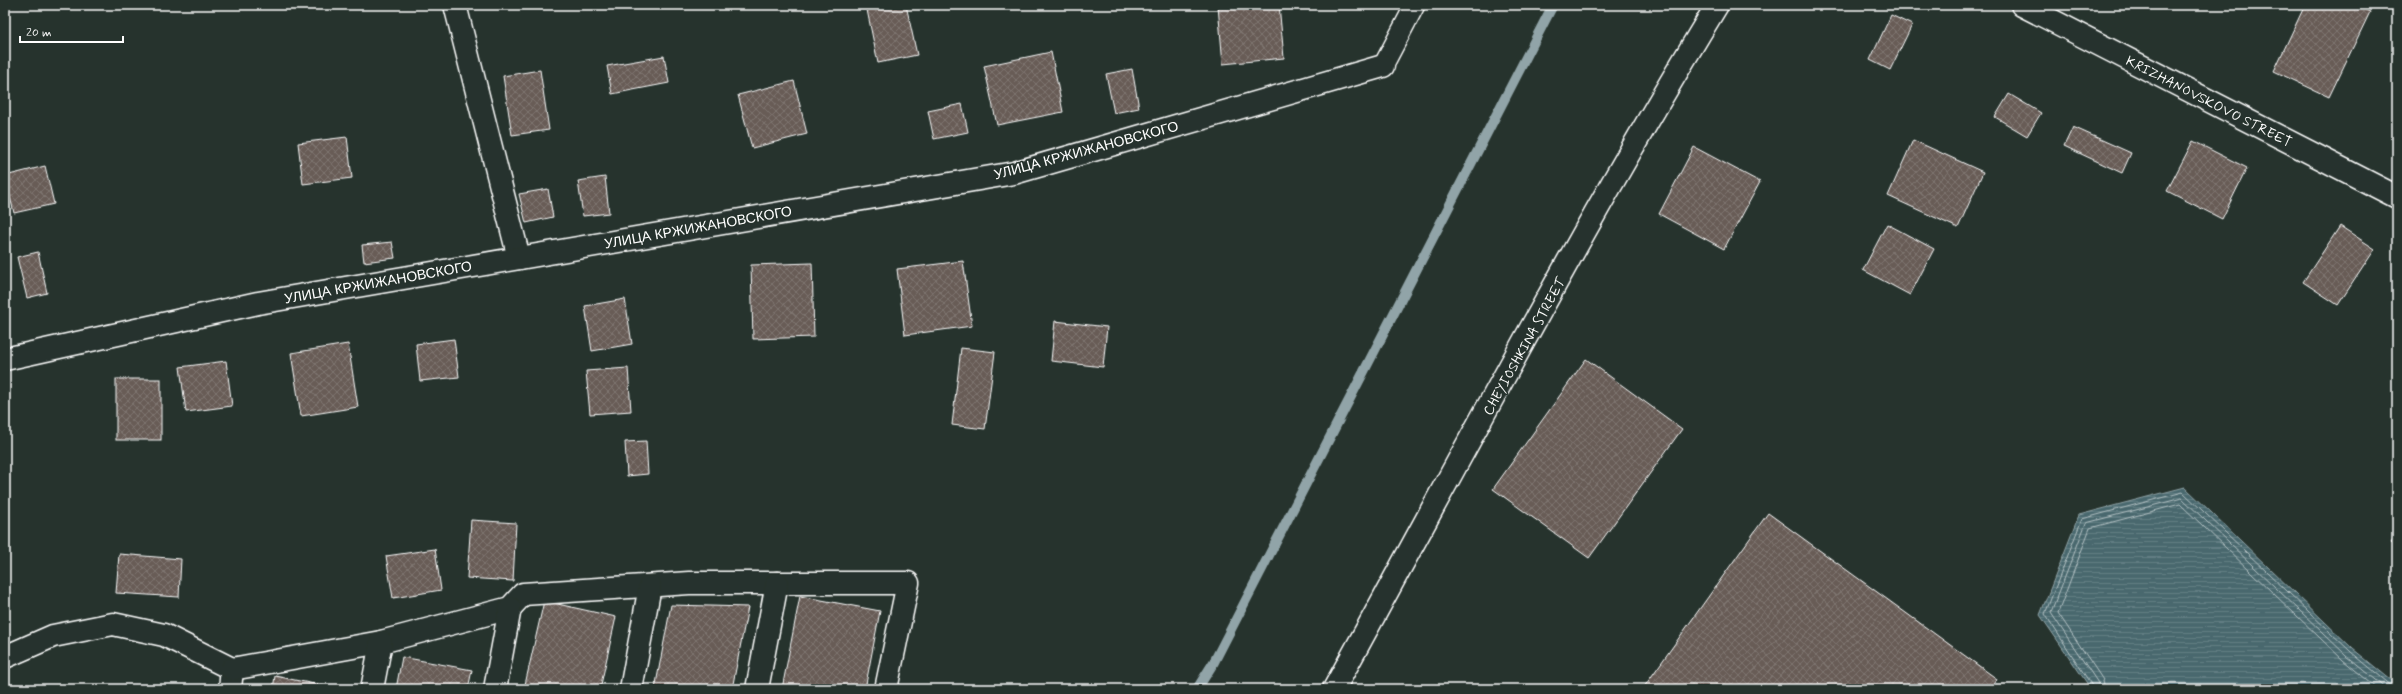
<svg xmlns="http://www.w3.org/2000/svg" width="2402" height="694" font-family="Mynerve,sans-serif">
  <defs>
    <pattern id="water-rules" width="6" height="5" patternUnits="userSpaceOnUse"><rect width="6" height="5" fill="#48686e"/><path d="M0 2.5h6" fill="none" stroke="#637f84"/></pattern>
    <pattern id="building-cross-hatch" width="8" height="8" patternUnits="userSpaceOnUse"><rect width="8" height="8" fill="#675b56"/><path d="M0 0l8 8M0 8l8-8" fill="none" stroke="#7e746f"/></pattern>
  </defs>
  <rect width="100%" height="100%" fill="#26332d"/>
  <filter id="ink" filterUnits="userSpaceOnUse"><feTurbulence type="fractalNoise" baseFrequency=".025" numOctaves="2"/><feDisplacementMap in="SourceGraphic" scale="8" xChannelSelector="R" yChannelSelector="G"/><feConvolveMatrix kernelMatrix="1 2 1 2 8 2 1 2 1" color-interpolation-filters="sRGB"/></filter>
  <g filter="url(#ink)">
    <polygon fill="url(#water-rules)" stroke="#91a4a8" points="2185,487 2353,649 2397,685 2397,689 2091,689 2040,615 2079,515"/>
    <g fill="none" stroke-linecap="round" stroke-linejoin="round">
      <g stroke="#b6c3c5" stroke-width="1">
        <polyline points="2094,689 2045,614 2082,519 2183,492 2351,652 2393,687 2397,688"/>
        <polyline points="2099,689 2098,683 2051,613 2086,523 2182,498 2347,656 2387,689"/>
        <polyline points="2105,689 2103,680 2058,613 2090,528 2180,504 2343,660 2378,689"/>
      </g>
      <polyline stroke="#91a4a8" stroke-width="10" points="1197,689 1214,662 1553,5"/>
    </g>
    <g fill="url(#building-cross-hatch)" stroke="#fff">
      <polygon points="866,5 906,5 917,55 878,63"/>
      <polygon points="1279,5 1284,58 1223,64 1218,6"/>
      <polygon points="2305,5 2355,5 2370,12 2329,97 2274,71"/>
      <polygon points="1891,15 1912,25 1890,70 1870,60"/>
      <polygon points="1051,52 1063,112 997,125 984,66"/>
      <polygon points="664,56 669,83 612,94 607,66"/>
      <polygon points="1132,69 1139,108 1114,113 1106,74"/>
      <polygon points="540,70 549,130 512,135 503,76"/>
      <polygon points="794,81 807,134 752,148 738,95"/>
      <polygon points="2009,94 2041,113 2027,136 1995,117"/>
      <polygon points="962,104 968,132 934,139 928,111"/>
      <polygon points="2073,127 2131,153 2122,173 2064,146"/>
      <polygon points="347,137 352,178 303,184 298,143"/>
      <polygon points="1913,140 1983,172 1958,228 1888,196"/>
      <polygon points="2193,141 2247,168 2222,219 2167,191"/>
      <polygon points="1694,147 1760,182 1724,249 1659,214"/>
      <polygon points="45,166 54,204 14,213 5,176"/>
      <polygon points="605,177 609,213 583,216 578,181"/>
      <polygon points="548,189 553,217 526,223 519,194"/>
      <polygon points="1887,224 1934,249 1910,295 1863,270"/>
      <polygon points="2340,226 2375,249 2338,305 2303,282"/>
      <polygon points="392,242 395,258 364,262 362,245"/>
      <polygon points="38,252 47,293 27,298 17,257"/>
      <polygon points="963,261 972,326 905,335 897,269"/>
      <polygon points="812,263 814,337 753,339 751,265"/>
      <polygon points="625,299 632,344 592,351 585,306"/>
      <polygon points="1055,321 1107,327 1103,367 1051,361"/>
      <polygon points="454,339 459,377 420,381 416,344"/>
      <polygon points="348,344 358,407 301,416 291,353"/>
      <polygon points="961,348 995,352 985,429 952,425"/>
      <polygon points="1586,359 1682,429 1589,558 1493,489"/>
      <polygon points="226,361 232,406 186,412 180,367"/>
      <polygon points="628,368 631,411 590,414 586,371"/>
      <rect x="116" y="379" width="45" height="61"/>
      <polygon points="646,441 648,474 627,476 625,442"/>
      <polygon points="1768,513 1997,679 1990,689 1647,689 1644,687"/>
      <polygon points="471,520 516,523 513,581 467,578"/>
      <polygon points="2397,535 2397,547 2391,543"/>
      <polygon points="435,549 441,590 393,598 386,556"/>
      <polygon points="119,554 181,559 179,597 116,593"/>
      <polygon points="800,596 880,611 865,689 782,689"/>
      <polygon points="544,601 616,617 600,689 524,689"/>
      <polygon points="671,605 748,607 732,689 655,689"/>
      <polygon points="402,657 472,670 468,689 396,689"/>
      <polygon points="275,676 339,689 273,689"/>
    </g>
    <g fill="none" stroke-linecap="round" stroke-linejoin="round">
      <defs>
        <polyline id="service" points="1383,66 1415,5"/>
        <g id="minor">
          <polyline points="455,5 519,258"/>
          <polyline points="5,359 258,303 1014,173 1383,66"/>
          <polyline points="5,657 53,636 113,624 164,635 232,669 230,689"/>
          <polyline points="232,669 381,642 510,608 523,594 689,583 908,583 886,689"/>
          <polyline points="372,689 381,642"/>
          <polyline points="495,689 510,608"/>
          <polyline points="631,689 650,586"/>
          <polyline points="757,689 777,583"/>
        </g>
        <g id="tertiary">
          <polyline points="2022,5 2397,197"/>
          <path d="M1334,689C1460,460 1581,228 1717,5"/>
        </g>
      </defs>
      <use href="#service" stroke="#fff" stroke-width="22"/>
      <use href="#minor" stroke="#fff" stroke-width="25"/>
      <use href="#tertiary" stroke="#fff" stroke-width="25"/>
      <use href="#service" stroke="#26332d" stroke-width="19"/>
      <use href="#minor" stroke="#26332d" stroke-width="22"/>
      <use href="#tertiary" stroke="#26332d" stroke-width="22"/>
    </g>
  </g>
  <g text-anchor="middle" stroke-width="3" stroke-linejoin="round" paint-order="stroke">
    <g font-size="14" fill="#fff" stroke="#26332d">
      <text transform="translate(2209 101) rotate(27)" y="5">KRIZHANOVSKOVO STREET</text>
      <text transform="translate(1086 150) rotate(-15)" y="5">УЛИЦА КРЖИЖАНОВСКОГО</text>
      <text transform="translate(698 227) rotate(-10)" y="5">УЛИЦА КРЖИЖАНОВСКОГО</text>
      <text transform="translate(378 282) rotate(-10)" y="5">УЛИЦА КРЖИЖАНОВСКОГО</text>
      <text transform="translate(1524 346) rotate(-61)" y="5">CHEYIOSHKINA STREET</text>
    </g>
  </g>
  <rect width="2402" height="694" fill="none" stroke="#26332d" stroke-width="20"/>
  <rect x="10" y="10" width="2382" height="674" fill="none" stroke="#fff" stroke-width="1.5" filter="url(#ink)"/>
  <path d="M20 36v6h103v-6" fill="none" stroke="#ffffff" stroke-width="2"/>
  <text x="26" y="36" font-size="12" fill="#ffffff" stroke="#26332d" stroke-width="3" paint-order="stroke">20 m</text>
</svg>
